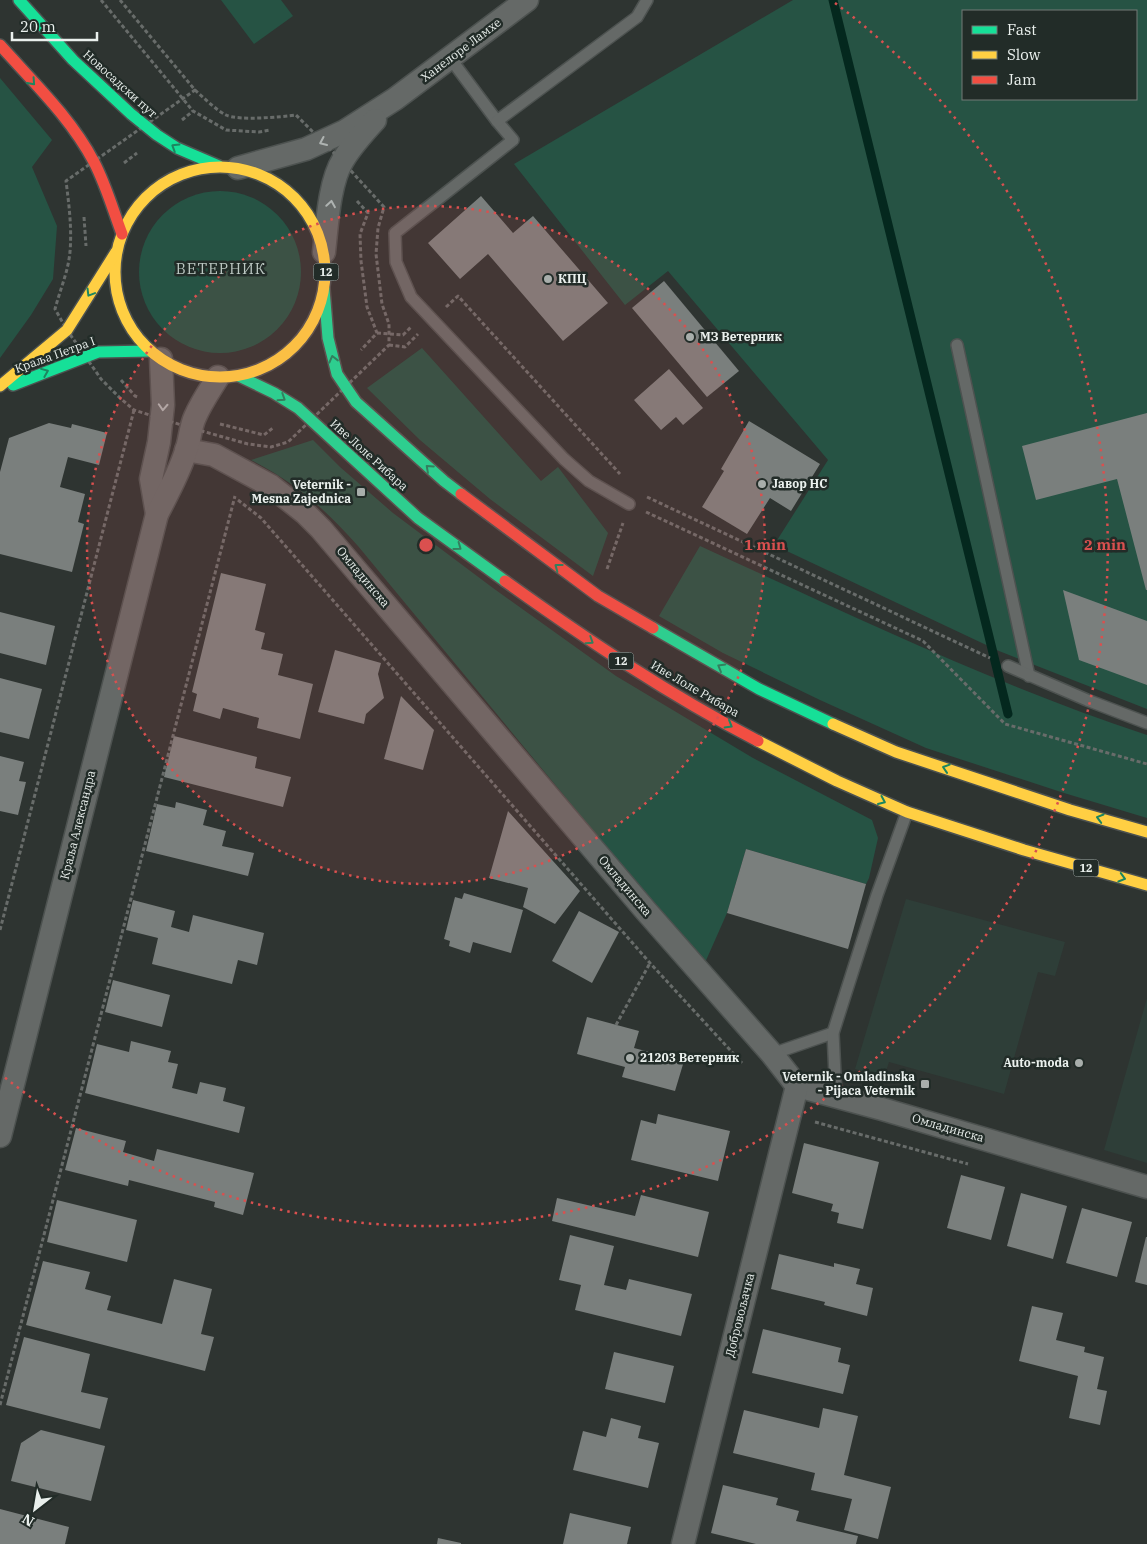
<svg xmlns="http://www.w3.org/2000/svg" width="1147" height="1544" font-family="'IBM Plex Serif',serif">
  <rect width="100%" height="100%" fill="#2e3431"/>
  <g fill="#2e3e38">
    <polygon points="906,899 1065,942 1055,976 1038,972 1004,1094 889,1062 884,1077 855,1069"/>
    <polygon points="1147,998 1147,1163 1104,1150"/>
  </g>
  <g fill="#265344" fill-rule="evenodd">
    <polygon points="221,0 281,0 293,16 254,44"/>
    <path d="M793,0H1147V709L999,651L774,545L828,460L668,271L625,305L514,164ZM963,11H1136V99H963Z"/>
    <polygon points="0,78 52,140 32,167 57,226 53,279 31,315 0,358"/>
    <circle cx="220" cy="272" r="81"/>
    <polygon points="422,348 541,481 558,467 608,533 593,576 490,499 420,440 367,388"/>
    <path d="M313,440L340,467L393,513L493,588L616,676L753,758L872,820L878,838L869,878L866,884L746,849L727,913L704,965L358,546C325,509 296,483 251,460Z"/>
    <path d="M700,546C847,613 993,684 1147,735V818L1064,793L926,748L820,700L723,653L659,616Z"/>
  </g>
  <g fill="none" stroke-linecap="round" stroke-linejoin="round">
    <polyline stroke="#04281e" stroke-width="9" points="833,0 1008,714"/>
  </g>
  <g fill="#7a7f7d">
    <polygon points="481,196 513,233 533,216 608,303 563,341 488,254 460,279 428,243"/>
    <polygon points="664,281 739,371 707,397 632,308"/>
    <polygon points="669,369 703,408 683,425 676,417 661,430 634,400"/>
    <polygon points="1147,413 1147,590 1146,590 1117,479 1036,500 1022,446"/>
    <polygon points="749,421 820,464 791,511 770,498 747,534 702,507 724,471 721,469"/>
    <polygon points="49,423 71,428 72,424 107,433 99,465 68,457 60,487 85,494 78,522 84,524 72,572 0,554 0,472 9,438"/>
    <polygon points="221,573 266,584 255,630 265,633 261,649 283,654 278,675 313,684 300,739 257,728 259,718 223,708 220,719 193,711 197,694 192,692"/>
    <polygon points="1063,590 1147,621 1147,685 1079,660"/>
    <polygon points="0,612 55,626 46,665 0,653"/>
    <polygon points="335,650 381,663 378,674 384,698 366,714 364,724 318,712"/>
    <polygon points="0,678 42,689 29,739 0,732"/>
    <polygon points="401,696 434,730 423,770 384,759"/>
    <polygon points="174,736 257,757 255,768 291,777 283,807 164,777"/>
    <polygon points="0,756 24,762 19,781 26,782 18,815 0,811"/>
    <polygon points="176,802 207,810 203,825 226,831 222,846 254,853 248,876 146,851 157,804 175,808"/>
    <polygon points="508,811 580,891 555,924 523,907 528,888 489,878"/>
    <polygon points="746,849 866,884 848,949 727,913"/>
    <polygon points="464,893 523,910 511,953 473,942 470,953 449,946 450,941 444,939 455,897 462,899"/>
    <polygon points="133,900 175,911 171,927 189,932 193,915 264,933 257,965 238,960 232,984 152,964 158,938 126,930"/>
    <polygon points="579,911 619,932 592,983 552,961"/>
    <polygon points="113,980 170,995 162,1027 105,1012"/>
    <polygon points="587,1017 639,1031 634,1048 684,1061 675,1091 622,1077 625,1067 577,1054"/>
    <polygon points="131,1041 171,1051 168,1062 178,1064 172,1088 197,1094 200,1082 226,1088 223,1101 245,1107 239,1133 85,1093 97,1044 129,1052"/>
    <polygon points="658,1114 730,1131 718,1181 631,1160 641,1120 656,1124"/>
    <polygon points="76,1128 126,1141 123,1152 154,1161 157,1149 254,1173 243,1215 214,1207 215,1202 129,1180 128,1186 65,1170"/>
    <polygon points="804,1143 879,1162 863,1229 837,1223 839,1213 831,1211 833,1204 792,1193"/>
    <polygon points="961,1175 1005,1187 991,1240 947,1228"/>
    <polygon points="1021,1193 1067,1206 1053,1259 1007,1246"/>
    <polygon points="641,1195 709,1212 698,1257 552,1221 557,1198 635,1216"/>
    <polygon points="57,1200 137,1220 127,1262 47,1242"/>
    <polygon points="1082,1208 1132,1222 1117,1277 1066,1263"/>
    <polygon points="570,1235 614,1246 604,1285 626,1290 629,1279 692,1294 681,1336 575,1310 581,1285 559,1280"/>
    <polygon points="1146,1237 1147,1237 1147,1285 1135,1282"/>
    <polygon points="779,1254 834,1267 834,1263 860,1269 856,1284 873,1288 867,1316 824,1305 825,1302 771,1289"/>
    <polygon points="43,1261 90,1272 85,1289 111,1296 107,1310 162,1324 174,1279 212,1289 201,1334 214,1337 205,1371 26,1325"/>
    <polygon points="1032,1306 1063,1313 1056,1340 1085,1347 1084,1352 1104,1357 1097,1389 1107,1391 1100,1425 1069,1418 1078,1376 1019,1361"/>
    <polygon points="763,1329 841,1348 838,1362 850,1365 843,1394 752,1373"/>
    <polygon points="24,1337 90,1354 81,1392 108,1398 100,1429 6,1405"/>
    <polygon points="614,1352 674,1366 665,1403 605,1389"/>
    <polygon points="823,1408 858,1416 844,1475 891,1487 878,1539 844,1530 852,1499 811,1490 815,1473 733,1453 744,1410 819,1428"/>
    <polygon points="611,1418 641,1426 638,1438 659,1443 648,1488 573,1470 583,1431 606,1437"/>
    <polygon points="41,1430 105,1446 91,1501 11,1481 21,1443"/>
    <polygon points="723,1485 778,1498 776,1505 799,1511 796,1521 858,1536 856,1544 756,1544 711,1533"/>
    <polygon points="0,1509 69,1527 65,1544 0,1544"/>
    <polygon points="570,1513 631,1527 627,1544 563,1544"/>
    <polygon points="438,1538 461,1543 461,1544 437,1544"/>
  </g>
  <g fill="none" stroke-linecap="round" stroke-linejoin="round">
    <defs>
      <g id="lane">
        <polyline points="450,58 497,121 513,140 395,233 396,262 411,297 564,459 589,481 629,504"/>
        <polyline points="497,121 637,17 647,0"/>
        <polyline points="957,345 1029,676"/>
        <polyline points="1008,666 1087,700 1147,723"/>
        <polyline points="772,1054 833,1033"/>
        <polyline points="836,1096 833,1033 877,895 907,812"/>
      </g>
      <g id="street">
        <polyline points="238,168 306,149 345,131 395,99 527,0"/>
        <path d="M324,252C327,226 329,182 343,160C352,145 363,133 375,120"/>
        <polyline points="186,450 214,455 271,486 305,513 321,529 646,911 772,1054 797,1086 882,1109 1147,1187"/>
        <polyline points="157,514 151,479 159,442 163,405 161,359"/>
        <path d="M0,1136L157,514C168,493 179,473 186,451C190,440 190,428 195,417C201,403 210,390 218,377"/>
        <polyline points="683,1544 797,1086"/>
      </g>
      <g id="fast">
        <polyline points="19,0 73,60 131,114 157,135 177,148 219,166"/>
        <polyline points="324,289 328,338 337,374 356,402 444,481 461,494"/>
        <polyline points="239,376 274,393 298,408 418,518 505,581"/>
        <polyline points="13,385 98,352 151,351"/>
        <polyline points="653,628 759,689 833,724"/>
      </g>
      <g id="slow">
        <circle cx="220" cy="272" r="105"/>
        <polyline points="0,386 67,330 116,252"/>
        <polyline points="833,724 896,752 1070,810 1147,832"/>
        <polyline points="758,741 837,781 907,812 1024,850 1147,885"/>
      </g>
      <g id="jam">
        <path d="M0,45C33,82 71,118 94,162C106,185 113,210 122,234"/>
        <polyline points="461,494 598,596 653,628"/>
        <path d="M505,581C586,639 669,695 758,741"/>
      </g>
    </defs>
    <use href="#lane" stroke="#4d5250" stroke-width="14"/>
    <use href="#street" stroke="#4d5250" stroke-width="25"/>
    <use href="#fast" stroke="#4d5250" stroke-width="14"/>
    <use href="#slow" stroke="#4d5250" stroke-width="14"/>
    <use href="#jam" stroke="#4d5250" stroke-width="14"/>
    <g stroke="#686c6a" stroke-width="3" stroke-dasharray="4 2.5" stroke-linecap="butt">
      <polyline points="101,0 193,111 226,130 259,132 270,130"/>
      <polyline points="120,0 195,90"/>
      <path d="M195,90C204,98 216,110 226,115C238,121 281,117 296,115L342,161L384,207L378,228L376,254L382,304L389,324V345L288,442L271,447L248,444L191,428L134,410L119,397L101,379L67,330L55,309C60,290 68,272 70,252C72,228 69,205 66,181Z"/>
      <polyline points="182,120 193,111"/>
      <polyline points="124,163 137,153"/>
      <polyline points="357,201 368,213 360,234 361,261 367,307 377,333 361,350"/>
      <polyline points="84,217 86,246"/>
      <polyline points="446,307 458,296 620,474"/>
      <polyline points="377,333 403,335 412,326"/>
      <polyline points="389,345 405,347 418,334"/>
      <polyline points="121,380 135,396 138,397"/>
      <polyline points="220,424 264,435 274,427"/>
      <polyline points="647,497 990,658"/>
      <polyline points="238,500 261,518 650,963 742,1063"/>
      <polyline points="646,512 923,641 1005,724 1147,764"/>
      <polyline points="607,569 623,523"/>
      <polyline points="0,930 134,410"/>
      <polyline points="616,1025 650,963"/>
      <polyline points="815,1122 968,1164"/>
      <polyline points="0,1405 235,496"/>
    </g>
    <use href="#lane" stroke="#656967" stroke-width="11"/>
    <use href="#street" stroke="#656967" stroke-width="22"/>
    <use href="#fast" stroke="#16e098" stroke-width="11"/>
    <use href="#slow" stroke="#ffcf43" stroke-width="11"/>
    <use href="#jam" stroke="#f24e42" stroke-width="11"/>
  </g>
  <defs><path id="oneway-chevron" d="M-2-3.5L2.5 0L-2 3.5" fill="none" stroke-width="1.6" stroke-linecap="round" stroke-linejoin="round" transform="scale(1.25)"/></defs>
  <g stroke="#1c8660">
    <use href="#oneway-chevron" transform="translate(32 82) rotate(48)"/>
    <use href="#oneway-chevron" transform="translate(175 147) rotate(-148)"/>
    <use href="#oneway-chevron" transform="translate(90 293) rotate(121)"/>
    <use href="#oneway-chevron" transform="translate(333 359) rotate(-104)"/>
    <use href="#oneway-chevron" transform="translate(45 372) rotate(-22)"/>
    <use href="#oneway-chevron" transform="translate(282 398) rotate(33)"/>
    <use href="#oneway-chevron" transform="translate(429 468) rotate(-138)"/>
    <use href="#oneway-chevron" transform="translate(458 547) rotate(36)"/>
    <use href="#oneway-chevron" transform="translate(558 567) rotate(-143)"/>
    <use href="#oneway-chevron" transform="translate(590 641) rotate(33)"/>
    <use href="#oneway-chevron" transform="translate(721 667) rotate(-150)"/>
    <use href="#oneway-chevron" transform="translate(729 725) rotate(30)"/>
    <use href="#oneway-chevron" transform="translate(946 768) rotate(-162)"/>
    <use href="#oneway-chevron" transform="translate(882 801) rotate(24)"/>
    <use href="#oneway-chevron" transform="translate(1100 818) rotate(-164)"/>
    <use href="#oneway-chevron" transform="translate(1122 878) rotate(16)"/>
  </g>
  <g stroke="#aeb3b1">
    <use href="#oneway-chevron" transform="translate(323 142) rotate(156)"/>
    <use href="#oneway-chevron" transform="translate(331 204) rotate(-81)"/>
    <use href="#oneway-chevron" transform="translate(163 407) rotate(93)"/>
  </g>
  <circle cx="426" cy="545" r="339" fill="#da504f" fill-opacity=".12"/>
  <g fill="none" stroke="#da504f" stroke-width="2.5" stroke-dasharray="2.5 5">
    <circle cx="426" cy="545" r="339"/>
    <path d="M835 3A679 679 0 1 1 3 1076"/>
  </g>
  <g fill="#a8aeab" stroke="#222c28" stroke-width="2">
    <circle cx="548" cy="279" r="5"/>
    <circle cx="690" cy="337" r="5"/>
    <circle cx="762" cy="484" r="5"/>
    <rect x="356" y="487" width="10" height="10" rx="2.5"/>
    <circle cx="630" cy="1058" r="5"/>
    <circle cx="1079" cy="1063" r="5"/>
    <rect x="920" y="1079" width="10" height="10" rx="2.5"/>
  </g>
  <g text-anchor="middle" stroke-width="5" stroke-linejoin="round" paint-order="stroke">
    <g fill="#222c28" stroke="#aeb5b2" stroke-width="1">
      <rect x="313.5" y="263.5" width="25" height="17" rx="4"/>
      <rect x="608.5" y="652.5" width="25" height="17" rx="4"/>
      <rect x="1073.5" y="859.5" width="25" height="17" rx="4"/>
    </g>
    <g font-size="11" font-weight="bold" fill="#eaf0ed">
      <text x="326" y="276">12</text>
      <text x="621" y="665">12</text>
      <text x="1086" y="872">12</text>
    </g>
    <g font-size="12" fill="#eaf0ed" stroke="#222c28">
      <text transform="translate(461 50) rotate(-37)" y="4">Ханелоре Ламхе</text>
      <text transform="translate(120 84) rotate(42)" y="4">Новосадски пут</text>
      <text transform="translate(55 355) rotate(-20)" y="4">Краља Петра I</text>
      <text transform="translate(369 455) rotate(42)" y="4">Иве Лоле Рибара</text>
      <text transform="translate(363 577) rotate(50)" y="4">Омладинска</text>
      <text transform="translate(695 689) rotate(30)" y="4">Иве Лоле Рибара</text>
      <text transform="translate(78 825) rotate(-76)" y="4">Краља Александра</text>
      <text transform="translate(625 886) rotate(50)" y="4">Омладинска</text>
      <text transform="translate(948 1128) rotate(16)" y="4">Омладинска</text>
      <text transform="translate(740 1315) rotate(-76)" y="4">Добровољачка</text>
    </g>
    <g font-size="12" font-weight="bold" fill="#eaf0ed" stroke="#222c28" text-anchor="start">
      <text x="558" y="283">КПЦ</text>
      <text x="700" y="341">МЗ Ветерник</text>
      <text x="772" y="488">Јавор НС</text>
      <text x="351" y="489" text-anchor="end">Veternik -<tspan x="351" dy="14">Mesna Zajednica</tspan></text>
      <text x="640" y="1062">21203 Ветерник</text>
      <text x="1069" y="1067" text-anchor="end">Auto-moda</text>
      <text x="915" y="1081" text-anchor="end">Veternik - Omladinska<tspan x="915" dy="14">- Pijaca Veternik</tspan></text>
    </g>
    <g font-size="15" letter-spacing="1" fill="#bbc7c2" stroke="#222c28">
      <text x="221" y="274">ВЕТЕРНИК</text>
    </g>
  </g>
  <circle cx="426" cy="545" r="8" fill="#da504f" stroke="#222c28" stroke-width="2.5"/>
  <g font-size="15" text-anchor="middle" font-weight="bold" fill="#da504f" stroke="#222c28" stroke-width="5" stroke-linejoin="round" paint-order="stroke">
    <text x="765" y="550">1 min</text>
    <text x="1105" y="550">2 min</text>
  </g>
  <rect x="962" y="10" width="175" height="90" fill="#222c28" stroke="#727a77"/>
  <rect x="972" y="26" width="25" height="8" fill="#16e098" stroke="#727a77"/>
  <text x="1007" y="35" font-size="15" fill="#eaf0ed">Fast</text>
  <rect x="972" y="51" width="25" height="8" fill="#ffcf43" stroke="#727a77"/>
  <text x="1007" y="60" font-size="15" fill="#eaf0ed">Slow</text>
  <rect x="972" y="76" width="25" height="8" fill="#f24e42" stroke="#727a77"/>
  <text x="1007" y="85" font-size="15" fill="#eaf0ed">Jam</text>
  <g transform="translate(35 1509) rotate(211)" stroke="#222c28" stroke-width="4" paint-order="stroke">
  <path d="M0-4L9 19L0 12L-9 19Z" fill="#eaf0ed"/>
  <text y="-8" font-size="14" font-weight="bold" text-anchor="middle" fill="#eaf0ed">N</text>
  </g>
  <path d="M12 32v8h85v-8" fill="none" stroke="#eaf0ed" stroke-width="2.5"/>
  <text x="20" y="32" font-size="15" fill="#eaf0ed" stroke="#222c28" stroke-width="4" paint-order="stroke">20 m</text>
</svg>
